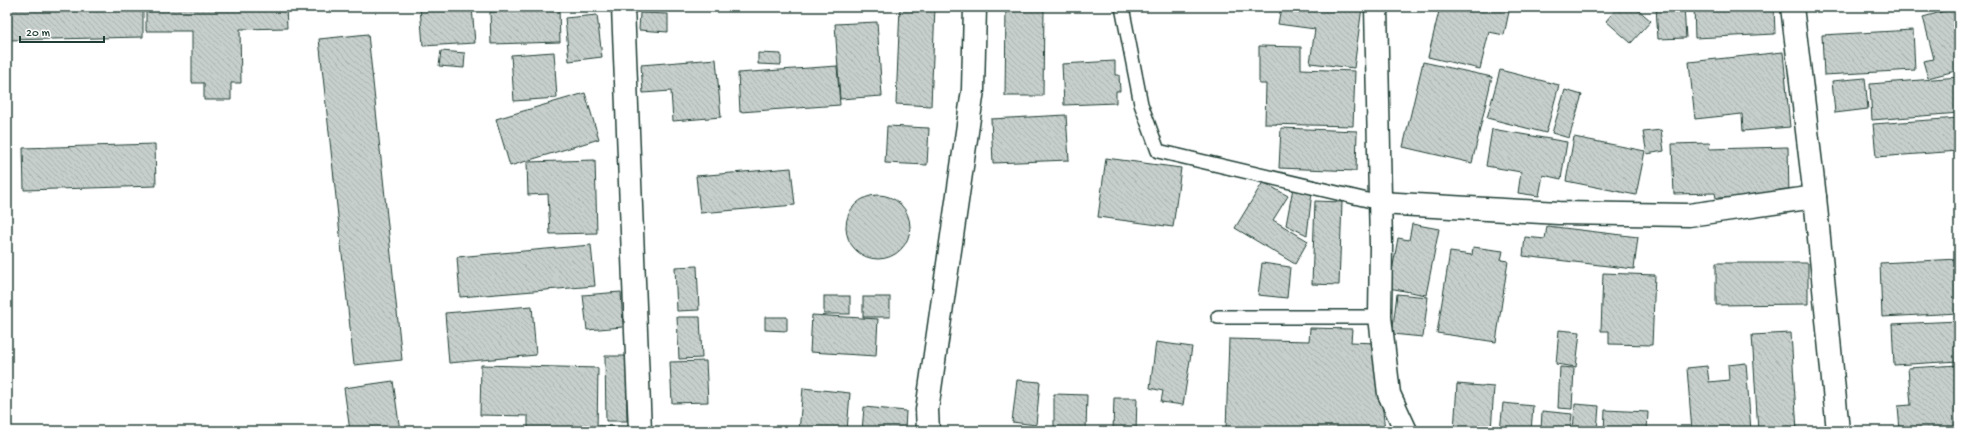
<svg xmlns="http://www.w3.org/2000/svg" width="1966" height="438" font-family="'Gochi Hand',sans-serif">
  <defs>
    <pattern id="building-back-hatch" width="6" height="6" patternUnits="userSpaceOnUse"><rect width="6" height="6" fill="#c7cfcc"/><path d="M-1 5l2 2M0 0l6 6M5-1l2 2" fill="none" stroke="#aab3b0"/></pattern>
  </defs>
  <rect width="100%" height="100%" fill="#fff"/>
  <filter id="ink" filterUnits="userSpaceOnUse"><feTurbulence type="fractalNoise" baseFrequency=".025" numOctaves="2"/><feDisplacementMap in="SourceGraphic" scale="8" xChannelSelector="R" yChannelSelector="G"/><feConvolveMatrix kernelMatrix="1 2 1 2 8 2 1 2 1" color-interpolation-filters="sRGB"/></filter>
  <g filter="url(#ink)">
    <g fill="url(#building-back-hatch)" stroke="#1f3d34">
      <polygon points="7,7 143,7 143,37 7,40"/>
      <polygon points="146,7 286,7 287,28 240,29 241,83 231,83 231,100 204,100 204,83 192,83 192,31 146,31"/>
      <polygon points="420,7 472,7 475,43 423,46"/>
      <polygon points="900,7 935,7 931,106 896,104"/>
      <polygon points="1006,7 1044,7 1043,96 1005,96"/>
      <polygon points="1281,7 1362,7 1354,68 1310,63 1315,29 1278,24"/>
      <polygon points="1440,7 1510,7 1504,35 1489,32 1480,69 1428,57"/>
      <polygon points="1618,7 1635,7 1651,21 1631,43 1606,21"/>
      <polygon points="1656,7 1684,7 1686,38 1658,39"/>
      <polygon points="1694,7 1774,7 1775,34 1695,38"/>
      <polygon points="1959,7 1959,70 1928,78 1923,61 1934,59 1923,17"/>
      <polygon points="559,9 560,42 491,44 490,12"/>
      <polygon points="640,13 668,14 668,32 639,30"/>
      <polygon points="597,15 602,57 569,61 565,18"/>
      <polygon points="877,22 882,96 840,99 835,24"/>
      <polygon points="1913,30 1915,70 1824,75 1822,35"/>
      <polygon points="368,34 402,360 354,365 319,39"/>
      <polygon points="1259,46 1301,47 1301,69 1355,71 1353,126 1265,124 1266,84 1259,84"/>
      <polygon points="441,51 465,53 464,68 439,66"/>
      <polygon points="554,52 557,98 514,101 511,55"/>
      <polygon points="1783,52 1790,127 1743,131 1742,114 1695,119 1689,62"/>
      <polygon points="758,53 781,54 781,65 758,64"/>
      <polygon points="716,59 721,117 673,121 671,91 643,93 641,65"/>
      <polygon points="1115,61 1115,75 1119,75 1120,91 1116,91 1116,103 1064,105 1062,64"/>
      <polygon points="1423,62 1492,77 1472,163 1403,147"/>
      <polygon points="837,66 840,105 740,112 738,73"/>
      <polygon points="1500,70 1559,85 1546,133 1487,118"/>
      <polygon points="1959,77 1959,113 1872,120 1870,84"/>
      <polygon points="1865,78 1868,109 1835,113 1832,81"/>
      <polygon points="1565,90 1582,95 1569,138 1552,133"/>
      <polygon points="585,93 599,139 510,166 496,119"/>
      <polygon points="1066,115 1069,160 993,163 991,119"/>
      <polygon points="1959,118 1959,151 1876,157 1873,124"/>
      <polygon points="887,126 929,128 927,165 885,163"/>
      <polygon points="1281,128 1357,131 1356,171 1279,168"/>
      <polygon points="1492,129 1567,142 1561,179 1543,175 1539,196 1518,193 1521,172 1486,166"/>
      <polygon points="1661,130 1664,151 1647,154 1643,132"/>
      <polygon points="1574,137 1645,151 1636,195 1566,181"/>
      <polygon points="1710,143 1709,149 1788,147 1789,196 1716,198 1715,193 1674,194 1672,144"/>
      <polygon points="155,144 156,186 24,190 23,148"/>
      <polygon points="1106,158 1181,168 1173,227 1098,217"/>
      <polygon points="595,160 597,233 550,234 548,194 528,195 527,162"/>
      <polygon points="791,168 795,205 700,213 696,176"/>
      <polygon points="1263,182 1288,196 1273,220 1308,241 1295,264 1235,228"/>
      <polygon points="1293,188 1312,192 1307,235 1286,225"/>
      <circle cx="878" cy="227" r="32"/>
      <polygon points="1315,201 1342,202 1339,285 1312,284"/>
      <polygon points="1412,224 1439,229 1426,295 1389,288 1398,238 1409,240"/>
      <polygon points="1547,226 1638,237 1634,269 1523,256 1525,237 1545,239"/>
      <polygon points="591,245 595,286 460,297 457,257"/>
      <polygon points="1473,247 1503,251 1501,260 1508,261 1496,342 1437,333 1450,252 1472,255"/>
      <polygon points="1959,259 1959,313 1882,317 1880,263"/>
      <polygon points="1262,263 1290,267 1287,298 1258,295"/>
      <polygon points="1716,263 1808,263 1808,304 1716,305"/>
      <polygon points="697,266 699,310 677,311 675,267"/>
      <polygon points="1603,273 1655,275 1652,345 1609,344 1609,331 1601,331"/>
      <polygon points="621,292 623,327 587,330 583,295"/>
      <polygon points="1397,294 1428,297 1423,337 1392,334"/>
      <rect x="824" y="296" width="26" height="18"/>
      <rect x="863" y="297" width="27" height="20"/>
      <polygon points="532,306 536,355 449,363 445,313"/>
      <polygon points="812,315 878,319 876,356 810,352"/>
      <polygon points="677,317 700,317 702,358 679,359"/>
      <polygon points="765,317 787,317 787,331 765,330"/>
      <polygon points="1959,321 1959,361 1894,365 1892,324"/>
      <polygon points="1310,328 1352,329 1351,342 1376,343 1385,431 1186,431 1186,429 1226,430 1229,339 1309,341"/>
      <polygon points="1559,330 1580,332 1576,367 1556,364"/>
      <polygon points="1791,333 1797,431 1758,431 1752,335"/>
      <polygon points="1156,342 1192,347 1183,405 1161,402 1163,391 1150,388"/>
      <polygon points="605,356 626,356 627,421 606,421"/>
      <polygon points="706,361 708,402 672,403 670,362"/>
      <polygon points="1746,363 1751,431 1692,431 1687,368 1707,366 1709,382 1729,380 1728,365"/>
      <polygon points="481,365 598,368 597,431 528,429 528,416 480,415"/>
      <polygon points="1959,365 1959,431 1900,431 1898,406 1911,405 1908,368"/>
      <polygon points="1560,367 1574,368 1572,409 1558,408"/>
      <polygon points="1017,380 1040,382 1036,425 1012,422"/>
      <polygon points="393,381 400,431 350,431 344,388"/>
      <polygon points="1457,384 1494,387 1491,431 1454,431"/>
      <polygon points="803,388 850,393 847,431 799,431"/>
      <polygon points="1054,394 1087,395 1086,431 1054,431"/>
      <polygon points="1114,398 1137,398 1136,431 1093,431 1113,430"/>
      <polygon points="1503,403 1533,406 1531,431 1500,431"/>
      <polygon points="1575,404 1599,406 1597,431 1573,431"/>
      <polygon points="864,407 906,411 905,431 862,431"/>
      <polygon points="1605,410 1648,412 1647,431 1604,431"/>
      <polygon points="1542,411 1572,414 1570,431 1541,431"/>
      <polygon points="599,426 624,427 624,431 599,431"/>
    </g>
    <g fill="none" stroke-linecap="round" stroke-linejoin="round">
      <defs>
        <g id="lane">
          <polyline points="1122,7 1141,104 1158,151 1380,203"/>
          <polyline points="1218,317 1380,317"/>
        </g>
        <g id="street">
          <polyline points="623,7 640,431"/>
          <polyline points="1376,7 1381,245 1380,317 1389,394 1406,431"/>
          <polyline points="1792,7 1815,197 1838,431"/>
          <polyline points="1380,203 1559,213 1689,215 1815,197"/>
          <polyline points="928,431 927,410 973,90 975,7"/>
        </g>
      </defs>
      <use href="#lane" stroke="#1f3d34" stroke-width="16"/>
      <use href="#street" stroke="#1f3d34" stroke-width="25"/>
      <use href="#lane" stroke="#fff" stroke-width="13"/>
      <use href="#street" stroke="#fff" stroke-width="22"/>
    </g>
  </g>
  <rect width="1966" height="438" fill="none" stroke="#fff" stroke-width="24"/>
  <rect x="12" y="12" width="1942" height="414" fill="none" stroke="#1f3d34" stroke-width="1.5" filter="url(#ink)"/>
  <path d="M20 36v6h84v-6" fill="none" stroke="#1f3d34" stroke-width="2"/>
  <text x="26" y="36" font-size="12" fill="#1f3d34" stroke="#ffffff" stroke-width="3" paint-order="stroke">20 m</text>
</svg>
